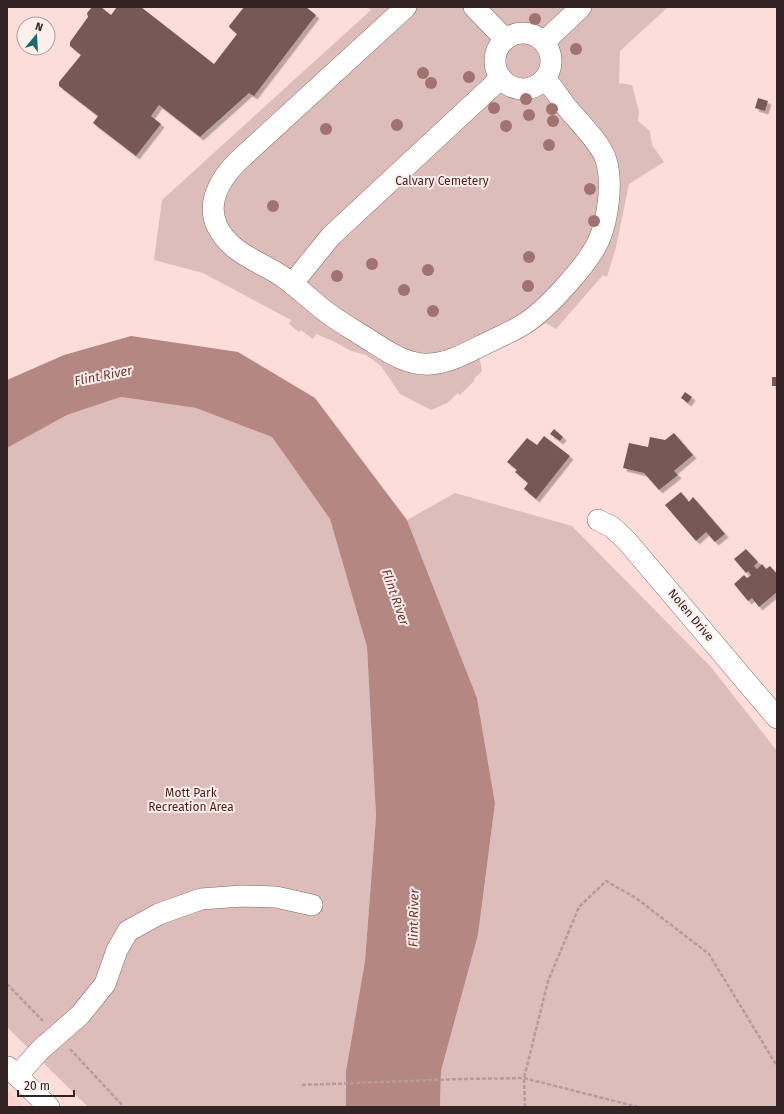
<svg xmlns="http://www.w3.org/2000/svg" width="784" height="1114" font-family="'Fira Sans',sans-serif">
  <defs>
    <filter id="shadow"><feDropShadow dx="3.5" dy="3.5" stdDeviation="0" flood-color="#0004"/></filter>
  </defs>
  <rect width="100%" height="100%" fill="#fcddda"/>
  <polygon fill="#ffd1cd" points="7,1090 24,1107 7,1107"/>
  <g fill="#ddbdba">
    <polygon points="367,7 668,7 620,51 619,83 632,85 639,112 638,121 650,131 652,145 664,162 629,184 616,247 607,277 603,275 556,329 546,323 526,336 507,343 479,355 482,371 474,379 474,381 460,395 458,393 447,403 431,410 400,394 381,366 366,355 351,351 333,341 316,334 313,339 301,330 299,332 289,324 291,320 203,273 154,260 162,200 371,10"/>
    <polygon points="121,397 196,408 272,437 330,519 367,647 376,816 365,961 346,1071 346,1107 88,1107 7,1027 7,448 67,415"/>
    <polygon points="455,493 572,526 711,667 777,751 777,1107 440,1107 441,1071 478,935 495,803 477,698 407,520"/>
  </g>
  <polygon fill="#b48783" points="131,336 238,352 315,398 407,520 477,698 495,803 478,935 441,1071 440,1107 346,1107 346,1071 365,961 376,816 367,647 330,519 272,437 196,408 121,397 67,415 7,448 7,380 64,355"/>
  <g fill="#785855" filter="url(#shadow)">
    <polygon points="92,7 101,7 111,15 117,7 141,7 214,64 237,34 230,28 229,26 244,7 306,7 316,15 254,96 249,93 200,137 159,105 151,116 161,124 136,156 93,123 98,116 59,86 59,82 81,55 70,46 70,42 88,17 87,13"/>
    <polygon points="758,98 768,101 765,111 755,108"/>
    <rect x="772" y="377" width="5" height="9"/>
    <polygon points="685,392 692,397 688,403 681,398"/>
    <polygon points="554,429 563,437 560,441 550,434"/>
    <polygon points="674,433 693,455 674,471 678,475 659,490 644,473 623,468 629,443 648,447 650,437 665,440"/>
    <polygon points="544,436 570,456 536,499 524,489 528,483 515,472 517,470 507,462 527,438 537,445"/>
    <polygon points="681,492 689,502 693,497 725,534 715,542 706,532 696,541 665,505"/>
    <polygon points="746,549 758,562 754,566 757,569 762,564 766,569 770,566 777,574 777,592 759,607 752,598 748,601 734,584 744,575 747,578 751,575 748,571 746,573 734,559"/>
  </g>
  <g fill="none" stroke-linecap="round" stroke-linejoin="round">
    <defs>
      <g id="minor">
        <path d="M406,7L238,161C221,178 206,202 217,226C231,255 263,262 286,279C301,290 314,303 329,314C340,322 352,329 363,336C383,348 405,366 430,364C451,363 472,350 491,341C503,335 516,330 527,322C548,308 589,263 599,240C608,219 613,182 606,160C602,145 580,123 569,110C560,100 555,88 544,79"/>
        <polyline points="474,7 505,39"/>
        <circle cx="523" cy="61" r="28"/>
        <polyline points="544,42 581,7"/>
        <polyline points="292,284 331,236 501,78"/>
        <polyline points="598,520 612,527 626,540 777,718"/>
        <polyline points="8,1067 49,1107"/>
        <polyline points="17,1076 40,1050 80,1015 105,984 117,950 128,931 159,914 201,899 242,896 276,897 312,905"/>
      </g>
    </defs>
    <use href="#minor" stroke="#856562" stroke-width="22"/>
    <g stroke="#b59c9a" stroke-width="2.5" stroke-dasharray="4 2" stroke-linecap="butt">
      <polyline points="7,984 43,1021"/>
      <polyline points="70,1049 124,1107"/>
      <polyline points="302,1085 460,1079 524,1078 638,1107"/>
      <polyline points="525,1107 524,1078 548,981 579,907 606,881 636,898 709,954 777,1066"/>
    </g>
    <use href="#minor" stroke="#fff" stroke-width="21"/>
  </g>
  <g fill="#a07270">
    <circle cx="535" cy="19" r="6"/>
    <circle cx="576" cy="49" r="6"/>
    <circle cx="423" cy="73" r="6"/>
    <circle cx="469" cy="77" r="6"/>
    <circle cx="431" cy="83" r="6"/>
    <circle cx="526" cy="99" r="6"/>
    <circle cx="494" cy="108" r="6"/>
    <circle cx="552" cy="109" r="6"/>
    <circle cx="529" cy="115" r="6"/>
    <circle cx="553" cy="121" r="6"/>
    <circle cx="397" cy="125" r="6"/>
    <circle cx="506" cy="126" r="6"/>
    <circle cx="326" cy="129" r="6"/>
    <circle cx="549" cy="145" r="6"/>
    <circle cx="590" cy="189" r="6"/>
    <circle cx="273" cy="206" r="6"/>
    <circle cx="594" cy="221" r="6"/>
    <circle cx="529" cy="257" r="6"/>
    <circle cx="372" cy="264" r="6"/>
    <circle cx="428" cy="270" r="6"/>
    <circle cx="337" cy="276" r="6"/>
    <circle cx="528" cy="286" r="6"/>
    <circle cx="404" cy="290" r="6"/>
    <circle cx="433" cy="311" r="6"/>
  </g>
  <g text-anchor="middle" stroke-width="4" stroke-linejoin="round" paint-order="stroke">
    <g font-size="12" fill="#541b1a" stroke="#feefed">
      <text x="442" y="185">Calvary Cemetery</text>
      <text x="191" y="797">Mott Park<tspan x="191" dy="14">Recreation Area</tspan></text>
    </g>
    <g font-size="12" fill="#322423" stroke="#feefed">
      <text transform="translate(691 615) rotate(50)" y="4">Nolen Drive</text>
    </g>
    <g font-size="13" font-style="italic" fill="#723634" stroke="#feefed">
      <text transform="translate(103 375) rotate(-11)" y="5">Flint River</text>
      <text transform="translate(396 597) rotate(71)" y="5">Flint River</text>
      <text transform="translate(413 918) rotate(-89)" y="5">Flint River</text>
    </g>
  </g>
  <rect width="784" height="1114" fill="none" stroke="#322423" stroke-width="16"/>
  <g transform="translate(36 36) rotate(18)"><circle r="19" fill="#feefed" stroke="#ac9e9c"/>
  <path d="M0-3L7 15L0 10L-7 15Z" fill="#1b686f"/>
  <text y="-6" font-size="11" font-weight="bold" text-anchor="middle" fill="#322423">N</text>
  </g>
  <path d="M18 1090v6h56v-6" fill="none" stroke="#322423" stroke-width="2"/>
  <text x="24" y="1090" font-size="12" fill="#322423" stroke="#feefed" stroke-width="3" paint-order="stroke">20 m</text>
</svg>
